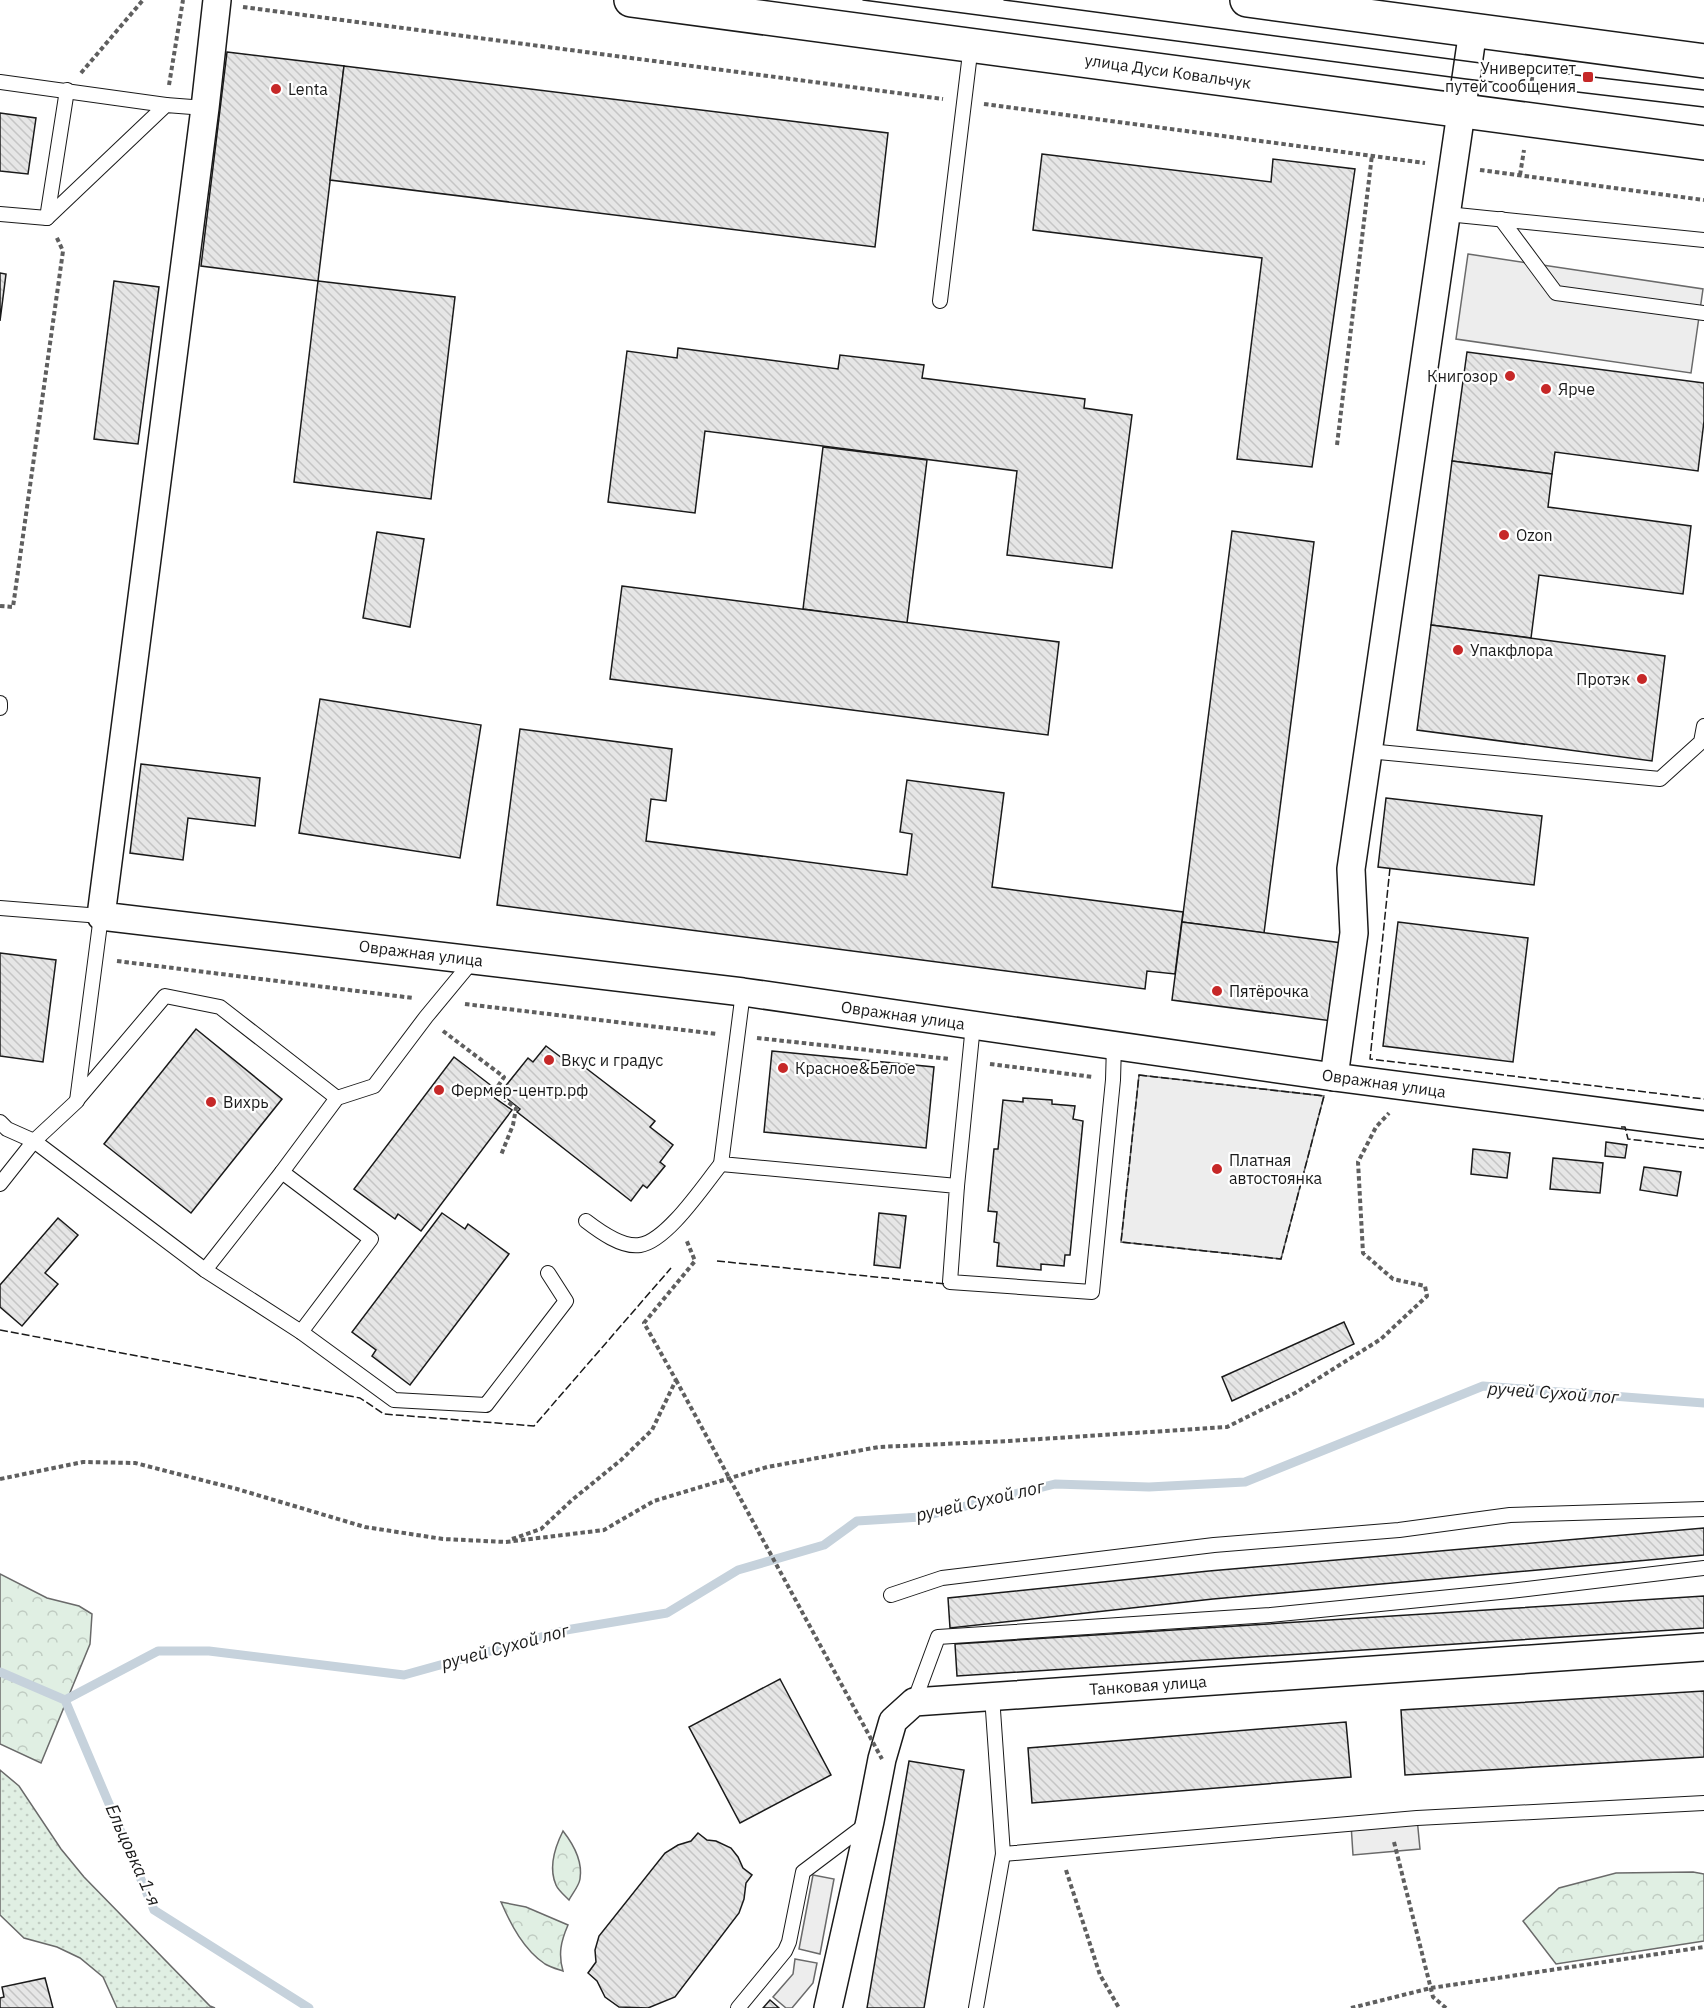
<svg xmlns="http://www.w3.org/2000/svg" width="1704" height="2008" font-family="'IBM Plex Sans',sans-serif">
  <defs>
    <pattern id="grass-dots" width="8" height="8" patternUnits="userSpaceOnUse" patternTransform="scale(1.5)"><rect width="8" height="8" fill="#e0efe3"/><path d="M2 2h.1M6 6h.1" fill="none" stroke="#c0ccc2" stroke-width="1.8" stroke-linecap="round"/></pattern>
    <pattern id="forest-crowns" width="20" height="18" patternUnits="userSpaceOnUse" patternTransform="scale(1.5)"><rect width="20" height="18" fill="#e0efe3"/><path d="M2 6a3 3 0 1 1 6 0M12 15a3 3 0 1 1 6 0" fill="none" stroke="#c0ccc2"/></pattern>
    <pattern id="building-back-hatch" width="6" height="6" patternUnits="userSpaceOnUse" patternTransform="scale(1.5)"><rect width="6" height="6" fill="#e6e6e6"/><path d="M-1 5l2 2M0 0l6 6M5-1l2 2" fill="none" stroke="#c5c5c5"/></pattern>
  </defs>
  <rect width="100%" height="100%" fill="#fff"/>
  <polygon fill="url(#grass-dots)" stroke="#6a6a6a" stroke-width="1.5" points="0,1770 19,1786 61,1849 84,1877 210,2006 215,2008 117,2008 103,1977 80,1958 57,1947 24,1938 0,1915"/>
  <g fill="url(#forest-crowns)" stroke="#6a6a6a" stroke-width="1.5">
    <polygon points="0,1574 47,1598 79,1606 92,1614 90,1644 41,1763 0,1744"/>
    <path d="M563,1831C574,1845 583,1861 580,1879C579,1886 572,1894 569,1900C565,1896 558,1890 556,1885C548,1867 555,1847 563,1831Z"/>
    <polygon points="1693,1872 1704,1874 1704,1941 1556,1964 1523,1921 1559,1888 1616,1873"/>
    <path d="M501,1902L526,1907L568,1925C561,1941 558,1954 563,1971C557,1969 550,1967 545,1964C524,1950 511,1925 501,1902Z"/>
  </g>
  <g fill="#ededed" stroke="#6a6a6a" stroke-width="1.5">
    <polygon points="1468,254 1703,289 1691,373 1456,339"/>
    <polygon points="1139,1075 1324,1096 1281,1259 1121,1242"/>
    <polygon points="1417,1818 1420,1849 1353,1855 1351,1824"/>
    <polygon points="813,1875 834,1879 820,1954 799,1949"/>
    <polygon points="795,1959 817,1963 813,1983 792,2008 786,2008 773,1997 793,1974"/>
  </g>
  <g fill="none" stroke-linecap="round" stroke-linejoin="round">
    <g stroke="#c6d2dc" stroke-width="9">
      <polyline points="0,1672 65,1700 154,1910 309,2008"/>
      <polyline points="65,1700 158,1651 209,1651 404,1675 566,1630 667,1613 738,1570 824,1545 857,1521 921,1517 1055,1484 1149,1487 1245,1482 1483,1386 1704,1403"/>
    </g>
  </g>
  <g fill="url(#building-back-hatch)" stroke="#1a1a1a" stroke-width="1.5">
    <polygon points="227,52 344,66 318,281 201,266"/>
    <polygon points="344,66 888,133 875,247 330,180"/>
    <polygon points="0,113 36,118 28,174 0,171"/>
    <polygon points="1042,154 1271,182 1273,159 1355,169 1312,467 1237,459 1262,258 1033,230"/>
    <polygon points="0,273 6,274 0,321"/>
    <polygon points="114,281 159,287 138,444 94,439"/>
    <polygon points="318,281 455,297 431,499 294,482"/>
    <polygon points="678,348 838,369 840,355 924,365 922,378 1085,399 1084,408 1132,415 1112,568 1007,555 1017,471 705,431 695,513 608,502 627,351 677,358"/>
    <polygon points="1467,352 1704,383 1704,421 1698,471 1555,452 1552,474 1452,461"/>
    <polygon points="823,447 927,460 907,623 803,609"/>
    <polygon points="1452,461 1552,474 1548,507 1691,526 1683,594 1539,575 1531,638 1431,625"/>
    <polygon points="1232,531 1314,542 1264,933 1182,922"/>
    <polygon points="377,532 424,539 410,627 363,618"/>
    <polygon points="622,586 1059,642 1048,735 610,679"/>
    <polygon points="1431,625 1665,656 1652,761 1417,730"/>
    <polygon points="320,699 481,725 460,858 299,833"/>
    <polygon points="520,729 672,749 666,801 651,799 646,841 907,875 912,834 900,832 907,780 1004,793 992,887 1183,912 1175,974 1147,971 1145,989 497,905"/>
    <polygon points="141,764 260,778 255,826 188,818 183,860 130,853"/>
    <polygon points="1386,798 1542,816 1534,885 1378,867"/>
    <polygon points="1182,922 1342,943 1332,1021 1172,1000"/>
    <polygon points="1398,922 1528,938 1513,1062 1383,1046"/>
    <polygon points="0,953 56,960 43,1062 0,1056"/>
    <polygon points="196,1029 282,1099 191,1213 104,1144"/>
    <polygon points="546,1046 570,1064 574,1059 655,1121 650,1127 673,1145 660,1162 665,1166 647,1188 643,1185 631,1201 517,1112 520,1109 500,1093 528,1058 533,1062"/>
    <polygon points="772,1051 934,1067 926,1148 764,1132"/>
    <polygon points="454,1057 493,1087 488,1093 512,1110 421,1231 398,1214 395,1219 354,1189"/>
    <polygon points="1023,1098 1052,1100 1052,1104 1075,1106 1073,1119 1083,1121 1070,1255 1065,1255 1064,1266 1041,1264 1041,1270 997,1266 999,1243 994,1242 997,1212 988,1211 994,1149 998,1149 1003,1100 1023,1102"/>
    <polygon points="1606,1142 1627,1145 1625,1158 1605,1156"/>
    <polygon points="1473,1149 1510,1153 1507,1178 1471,1174"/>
    <polygon points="1553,1158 1603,1163 1600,1193 1550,1189"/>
    <polygon points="1644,1167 1681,1172 1677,1196 1640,1190"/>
    <polygon points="442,1213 465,1229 468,1224 509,1254 410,1385 372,1356 376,1350 352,1332"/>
    <polygon points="879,1213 906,1216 900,1268 874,1265"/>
    <polygon points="58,1218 78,1235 45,1273 58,1284 22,1326 0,1307 0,1285"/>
    <polygon points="1344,1322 1354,1344 1232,1401 1222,1377"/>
    <polygon points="1704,1528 1704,1555 1213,1599 950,1628 948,1598 1209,1571"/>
    <polygon points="1704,1596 1704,1628 957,1676 955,1644"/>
    <polygon points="780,1679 831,1775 740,1823 689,1727"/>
    <polygon points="1704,1691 1704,1757 1405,1775 1401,1710"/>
    <polygon points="1346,1722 1351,1777 1032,1803 1028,1748"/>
    <polygon points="909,1761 964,1770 924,2008 867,2008"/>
    <polygon points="698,1833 707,1840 716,1841 731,1848 738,1857 743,1868 752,1875 746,1883 744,1899 739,1913 675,1997 648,2008 619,2007 605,1997 597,1981 588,1973 596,1962 595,1950 599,1936 665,1853 678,1845 691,1841"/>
    <polygon points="45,1978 53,2008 0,2008 0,1998 4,1997 2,1987"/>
    <polygon points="770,2000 779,2008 763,2008"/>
  </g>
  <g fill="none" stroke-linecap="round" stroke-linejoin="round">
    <defs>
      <g id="lane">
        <polyline points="0,82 166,105"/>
        <polyline points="0,214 47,218 166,105 205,108"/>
        <polyline points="1447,214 1704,240"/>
        <polyline points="47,218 67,90"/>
        <polyline points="1501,219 1556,293 1704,313"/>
        <polyline points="940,301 971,45"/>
        <polyline points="0,703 0,708"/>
        <polyline points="1368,751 1660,779 1701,742 1704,726"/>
        <polyline points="0,908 101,916 77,1101 34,1141 0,1184"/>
        <polyline points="743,992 721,1164 957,1186 950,1282 1092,1292 1113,1080 1114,1045"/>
        <polyline points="77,1100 165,996 220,1007 337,1098"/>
        <polyline points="0,1122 7,1129 34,1141 205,1270 301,1332 394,1400 486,1405 566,1301 548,1273"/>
        <polyline points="282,1172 371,1239 301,1332"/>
        <polyline points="957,1186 973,1025"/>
        <path d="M586,1221C599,1231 622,1248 640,1245C667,1241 704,1185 721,1164"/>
        <polyline points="205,1270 282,1172 337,1098 374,1086 426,1017 474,959"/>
        <polyline points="891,1595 942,1578 1214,1545 1399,1530 1510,1515 1704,1509"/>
        <polyline points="992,1696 1003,1854 1417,1818 1704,1803"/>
        <polyline points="914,1702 938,1637 1270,1615 1510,1591 1704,1568"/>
        <polyline points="738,2008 785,1951 789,1942 803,1872 868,1823"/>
        <polyline points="976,2008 1003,1854"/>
      </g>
      <g id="street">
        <polyline points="217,0 205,108 101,916 743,992 1334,1077 1704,1125"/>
        <polyline points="1334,1077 1354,933 1351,869 1473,30"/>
        <polyline points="828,2008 870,1821 882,1759 893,1721 914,1702 1704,1647"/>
      </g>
      <g id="primary">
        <polyline points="631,0 1704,143"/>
        <polyline points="1247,0 1704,61"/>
      </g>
    </defs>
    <use href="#lane" stroke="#1a1a1a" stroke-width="16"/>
    <use href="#street" stroke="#1a1a1a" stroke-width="30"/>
    <use href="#primary" stroke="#1a1a1a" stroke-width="36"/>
    <g stroke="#5f5f5f" stroke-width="4" stroke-dasharray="4.5 3" stroke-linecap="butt">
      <polyline points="243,7 943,99"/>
      <polyline points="81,73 143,0"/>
      <polyline points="169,85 183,0"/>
      <polyline points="1531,89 1533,69"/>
      <polyline points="984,104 1425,163"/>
      <polyline points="1480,170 1704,200"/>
      <polyline points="1520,175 1524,150"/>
      <polyline points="1337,445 1372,155"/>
      <polyline points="0,606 13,607 63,251 56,236"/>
      <polyline points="117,961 413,998"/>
      <polyline points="465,1004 717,1034"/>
      <polyline points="443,1031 504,1077 494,1092 516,1108 513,1125 501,1155"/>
      <polyline points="757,1038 950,1059"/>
      <polyline points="990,1064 1093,1077"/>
      <polyline points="0,1479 83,1462 135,1463 237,1489 365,1527 443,1539 506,1542 604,1530 654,1501 767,1467 879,1447 1009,1441 1227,1427 1295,1393 1381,1339 1427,1296 1425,1286 1393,1279 1363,1253 1358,1162 1376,1127 1389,1113"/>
      <polyline points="512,1539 541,1529 572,1500 621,1460 652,1430 676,1380 644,1323 695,1261 686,1239"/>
      <polyline points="1394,1842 1433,1997 1446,2008"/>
      <polyline points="1066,1870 1100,1975 1119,2008"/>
      <polyline points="1351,2008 1431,1988 1704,1947"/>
    </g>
    <use href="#lane" stroke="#fff" stroke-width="14"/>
    <use href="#street" stroke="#fff" stroke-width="27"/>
    <use href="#primary" stroke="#fff" stroke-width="33"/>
    <g stroke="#1a1a1a" stroke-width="1.5">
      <polyline points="863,0 1466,79 1704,107"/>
      <polyline points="1004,0 1533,70 1704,90"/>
    </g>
    <polyline stroke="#5f5f5f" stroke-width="4" stroke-dasharray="4.5 3" stroke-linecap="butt" points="676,1380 882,1759"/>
    <g stroke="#1a1a1a" stroke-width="1.5" stroke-dasharray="8 3" stroke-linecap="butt">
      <polyline points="1390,868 1370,1059 1704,1099"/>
      <polygon points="1139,1075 1324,1096 1281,1259 1121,1242"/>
      <polyline points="1621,1127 1625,1127 1628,1139 1704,1148"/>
      <polyline points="717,1261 946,1284"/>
      <polyline points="0,1330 360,1398 384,1414 534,1426 671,1268"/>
    </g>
  </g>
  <g fill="#c62828" stroke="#fff" stroke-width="2">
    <rect x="1582" y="71" width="12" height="12" rx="3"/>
    <circle cx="276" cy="89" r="6"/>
    <circle cx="1510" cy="376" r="6"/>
    <circle cx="1546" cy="389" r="6"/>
    <circle cx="1504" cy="535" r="6"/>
    <circle cx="1458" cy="650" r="6"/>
    <circle cx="1642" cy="679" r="6"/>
    <circle cx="1217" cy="991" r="6"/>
    <circle cx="549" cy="1060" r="6"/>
    <circle cx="783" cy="1068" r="6"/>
    <circle cx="439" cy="1090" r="6"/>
    <circle cx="211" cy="1102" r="6"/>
    <circle cx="1217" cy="1169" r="6"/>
  </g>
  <g text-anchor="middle" stroke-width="4.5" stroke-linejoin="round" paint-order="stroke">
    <g font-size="16" fill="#1a1a1a" stroke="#fff" text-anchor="start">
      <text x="1576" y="74" text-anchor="end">Университет<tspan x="1576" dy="18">путей сообщения</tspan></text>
      <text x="288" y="95">Lenta</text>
      <text x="1498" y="382" text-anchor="end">Книгозор</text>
      <text x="1558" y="395">Ярче</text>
      <text x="1516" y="541">Ozon</text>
      <text x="1470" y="656">Упакфлора</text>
      <text x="1630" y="685" text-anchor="end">Протэк</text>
      <text x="1229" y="997">Пятёрочка</text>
      <text x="561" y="1066">Вкус и градус</text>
      <text x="795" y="1074">Красное&amp;Белое</text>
      <text x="451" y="1096">Фермер-центр.рф</text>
      <text x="223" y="1108">Вихрь</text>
      <text x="1229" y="1166">Платная<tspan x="1229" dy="18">автостоянка</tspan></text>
    </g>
    <g font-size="16" fill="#1a1a1a" stroke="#fff">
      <text transform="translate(1168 71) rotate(8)" y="6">улица Дуси Ковальчук</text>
      <text transform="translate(421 953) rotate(7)" y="6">Овражная улица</text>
      <text transform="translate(903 1015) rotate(8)" y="6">Овражная улица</text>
      <text transform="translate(1384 1083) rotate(8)" y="6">Овражная улица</text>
      <text transform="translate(1148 1685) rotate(-4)" y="6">Танковая улица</text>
    </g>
    <g font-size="18" font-style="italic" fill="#1a1a1a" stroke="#fff">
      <text transform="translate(1553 1393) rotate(4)" y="6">ручей Сухой лог</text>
      <text transform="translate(980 1501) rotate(-13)" y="6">ручей Сухой лог</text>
      <text transform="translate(505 1647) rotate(-15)" y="6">ручей Сухой лог</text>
      <text transform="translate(133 1855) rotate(66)" y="6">Ельцовка 1-я</text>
    </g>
  </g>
</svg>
